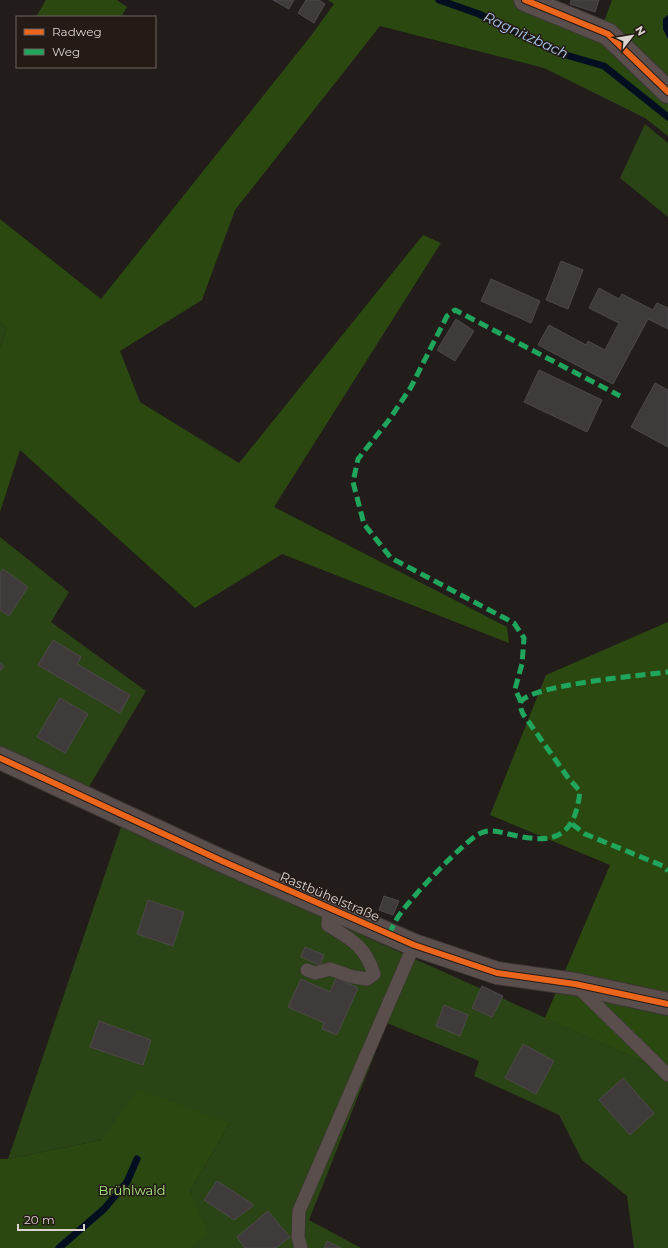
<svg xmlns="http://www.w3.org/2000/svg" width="668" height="1248" font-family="Montserrat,sans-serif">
  <rect width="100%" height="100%" fill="#221c1a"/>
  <g fill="#2a4415">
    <polygon points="645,124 668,143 668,217 620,178"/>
    <polygon points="0,322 7,329 0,348"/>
    <polygon points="0,537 69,592 51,622 146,691 77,807 0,771"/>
    <polygon points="121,827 655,1067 668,1082 668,1248 634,1248 627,1196 582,1160 559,1115 474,1076 479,1061 387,1023 309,1220 361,1248 191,1248 207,1234 190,1191 230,1123 102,1140 8,1159"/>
  </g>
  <g fill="#2b4811">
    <polygon points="46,0 117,0 127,7 121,17 36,17"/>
    <polygon points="328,0 543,0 603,24 612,0 668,0 668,15 663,19 668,39 668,136 645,118 544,68 380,26 235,210 202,300 120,351 140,402 239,463 423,235 441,243 274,507 507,627 509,643 282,554 195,608 20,450 0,512 0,348 7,329 0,322 0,219 101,299 310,37 334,4"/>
    <polygon points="668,622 668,1082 655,1067 545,1018 610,865 490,815 546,675"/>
    <polygon points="138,1089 230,1123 190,1191 208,1234 191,1248 0,1248 0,1159 8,1159 102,1140"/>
  </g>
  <polygon fill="#030f21" points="668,15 668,39 663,29 663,19"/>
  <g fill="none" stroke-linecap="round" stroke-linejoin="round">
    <g stroke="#030f21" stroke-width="7">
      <polyline points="439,0 479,14 559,53 604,66 668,117"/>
      <polyline points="59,1248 104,1209 127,1182 137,1159"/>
    </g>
  </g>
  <g fill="#3f3b3a" stroke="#4d494a">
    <polygon points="273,0 294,0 289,9"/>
    <polygon points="306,0 319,0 325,4 314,23 298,13"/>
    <polygon points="571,0 599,0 595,12 570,4"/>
    <polygon points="561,261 583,270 568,309 546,300"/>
    <polygon points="491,279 540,301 531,323 481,301"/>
    <polygon points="599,288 619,299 622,294 653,310 657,303 668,308 668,329 648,319 613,384 538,345 549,325 586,345 588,341 605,350 619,323 589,308"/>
    <polygon points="456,319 474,331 455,361 437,350"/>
    <polygon points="539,370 602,400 587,432 524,402"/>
    <polygon points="655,383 668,390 668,447 631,427"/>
    <polygon points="3,569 28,587 9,616 0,610 0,573"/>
    <polygon points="53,640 81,657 77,664 130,695 120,713 38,665"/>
    <polygon points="0,663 4,666 0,671"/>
    <polygon points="60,698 88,714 65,753 37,737"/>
    <polygon points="384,896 399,901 393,915 379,910"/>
    <polygon points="148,900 184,912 173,946 137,934"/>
    <polygon points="305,947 324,955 320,965 301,957"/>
    <polygon points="336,978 358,988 337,1035 322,1029 324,1023 288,1007 301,979 330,992"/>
    <polygon points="482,986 503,996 492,1017 472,1008"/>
    <polygon points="444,1005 468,1015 460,1036 436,1026"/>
    <polygon points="99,1021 151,1040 143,1065 90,1047"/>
    <polygon points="523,1044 554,1061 536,1094 505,1078"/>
    <polygon points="623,1078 654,1113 630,1135 599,1100"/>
    <polygon points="217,1181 254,1205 234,1220 204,1200"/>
    <polygon points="268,1211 290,1237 276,1248 245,1248 237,1237"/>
    <polygon points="327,1241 341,1248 324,1248"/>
  </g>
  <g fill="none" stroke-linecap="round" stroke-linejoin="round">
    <defs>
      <g id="lane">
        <path d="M307,970L315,973L330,969L353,977L367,979L374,974C365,946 352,940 328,925L329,908"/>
        <polyline points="577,986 668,1075"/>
        <polyline points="301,1248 298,1237 299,1211 414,945"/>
      </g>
      <g id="street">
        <polyline points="525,0 608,34 668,92"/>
        <polyline points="0,758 222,861 414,945 497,973 575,984 668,1004"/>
      </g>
    </defs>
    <use href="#lane" stroke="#3b3634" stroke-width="14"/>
    <use href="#street" stroke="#3b3634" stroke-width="24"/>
    <use href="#lane" stroke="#5a4e4c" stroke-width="13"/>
    <use href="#street" stroke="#5a4e4c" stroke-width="22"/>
    <g stroke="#20a55d" stroke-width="5" stroke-dasharray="10 5" stroke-linecap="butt">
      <polyline points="521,702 515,689 522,664 524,638 514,623 391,558 364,524 353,482 358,459 389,420 411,387 447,316 455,310 620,396"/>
      <polyline points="572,824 585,834 663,866 668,871"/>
      <path d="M389,934C393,926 397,917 403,910C414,895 465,840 481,833C492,828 502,833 513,835C556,845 575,836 580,791L569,779L523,714C522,711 519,706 521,702C529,685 645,675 668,672"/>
    </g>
    <defs>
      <g id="cycleway">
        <polyline points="525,0 608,34 668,92"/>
        <polyline points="0,758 222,861 414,945 497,973 575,984 668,1004"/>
      </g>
    </defs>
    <use href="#cycleway" stroke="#251b16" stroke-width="8"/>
    <use href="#cycleway" stroke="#eb651d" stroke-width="6"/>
  </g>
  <g text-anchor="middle" stroke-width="3" stroke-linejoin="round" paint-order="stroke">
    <g font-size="13" fill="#dad3cf" stroke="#251b16">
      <text transform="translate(330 896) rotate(23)" y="5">Rastbühelstraße</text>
    </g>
    <g font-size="13" fill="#a7e87e" stroke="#251b16">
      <text x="132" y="1195">Brühlwald</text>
    </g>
    <g font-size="14" font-style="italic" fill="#a9caed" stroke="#251b16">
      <text transform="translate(526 35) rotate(25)" y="5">Ragnitzbach</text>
    </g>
  </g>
  <rect x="16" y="16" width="140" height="52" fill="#251b16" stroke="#6d6560"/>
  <rect x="24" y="29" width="20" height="6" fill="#eb651d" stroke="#6d6560"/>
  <text x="52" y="36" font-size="12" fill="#dad3cf">Radweg</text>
  <rect x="24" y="49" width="20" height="6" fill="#20a55d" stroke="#6d6560"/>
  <text x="52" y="56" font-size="12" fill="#dad3cf">Weg</text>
  <g transform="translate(632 36) rotate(59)" stroke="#251b16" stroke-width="3" paint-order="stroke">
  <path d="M0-3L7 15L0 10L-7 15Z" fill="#dad3cf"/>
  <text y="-6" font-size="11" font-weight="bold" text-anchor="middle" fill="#dad3cf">N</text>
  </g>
  <path d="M18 1224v6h66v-6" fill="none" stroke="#dad3cf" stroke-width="2"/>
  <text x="24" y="1224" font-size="12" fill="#dad3cf" stroke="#251b16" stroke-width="3" paint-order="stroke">20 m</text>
</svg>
